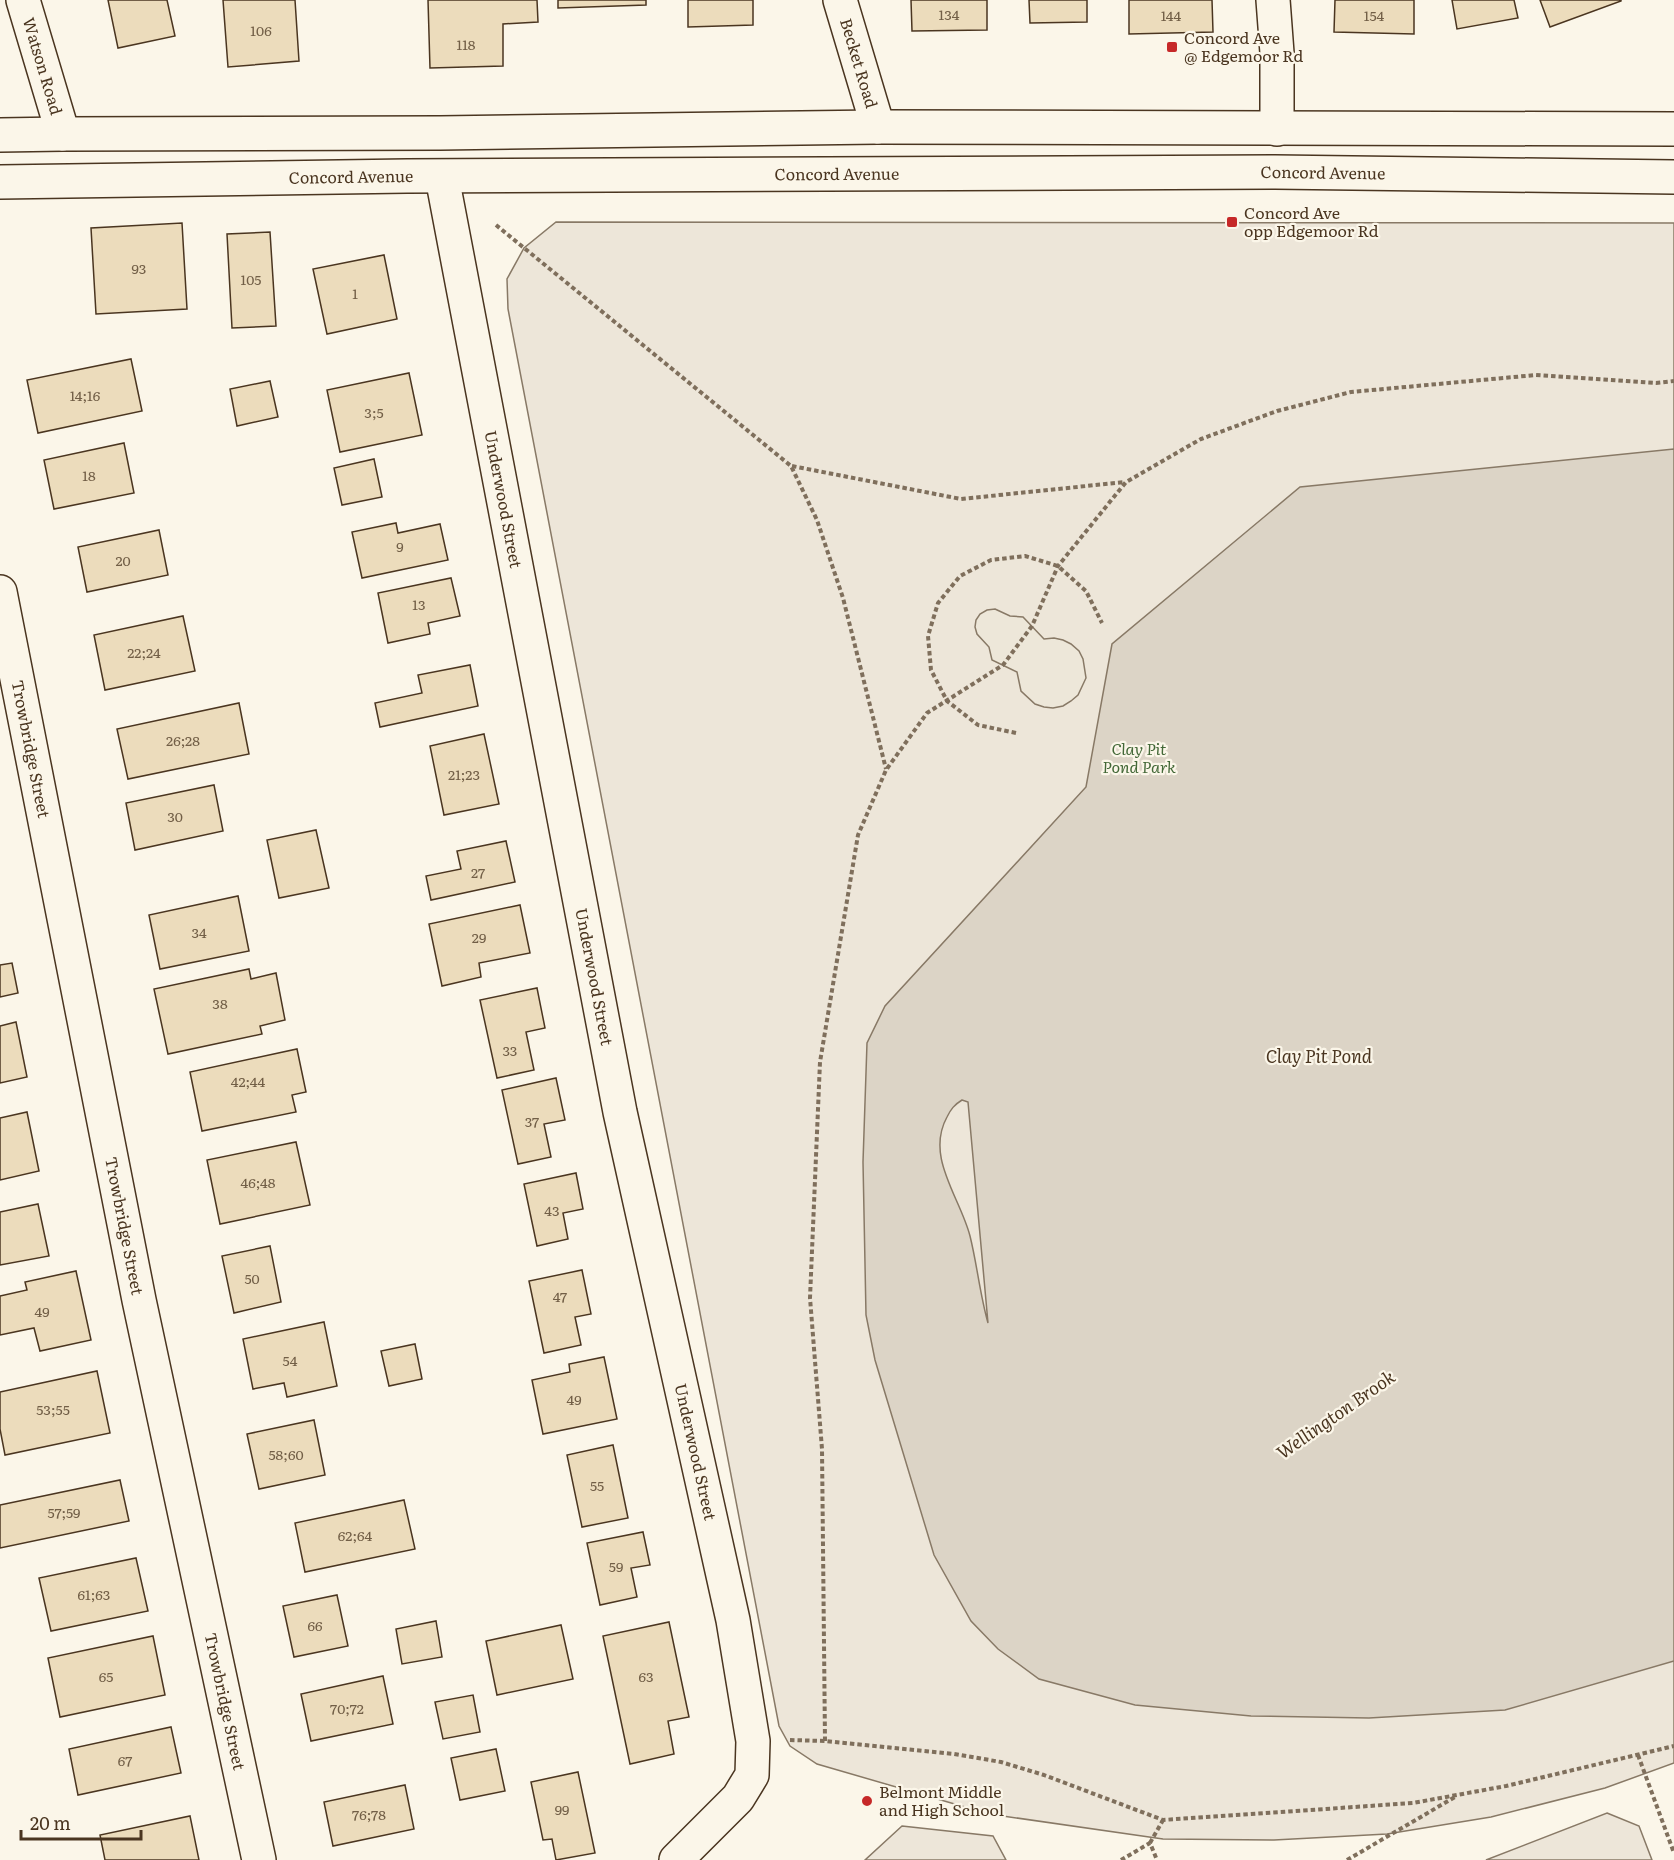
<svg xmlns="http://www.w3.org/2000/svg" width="1674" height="1860" font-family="Literata,serif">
  <rect width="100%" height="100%" fill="#fbf6e9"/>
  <g fill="#ede6d9" stroke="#887966" stroke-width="1.5">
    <polygon points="556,222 1674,223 1674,1763 1605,1788 1491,1817 1387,1834 1274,1840 1163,1839 989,1814 817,1764 790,1746 779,1726 508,309 507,279 524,248"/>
    <polygon points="1607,1813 1639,1826 1652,1860 1486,1860"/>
    <polygon points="902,1826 993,1836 1006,1860 865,1860"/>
  </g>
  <polygon fill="#ede7d9" stroke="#887966" stroke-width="1.5" points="995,609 1010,616 1023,617 1044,639 1054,638 1063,640 1071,644 1079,651 1083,659 1086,678 1078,695 1071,701 1063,706 1053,708 1044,707 1035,704 1021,691 1017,672 992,660 989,647 977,634 975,627 976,620 980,614 987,610"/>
  <path fill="#dcd4c6" stroke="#887966" stroke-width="1.5" fill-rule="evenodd" d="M1674,449V1661L1505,1710L1369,1718L1251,1716L1135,1705L1039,1679L998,1649L971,1621L934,1555L875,1360L866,1315L863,1162L867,1043L885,1006L1086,787L1112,644L1300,487ZM962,1100L968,1102L988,1323C980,1295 977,1264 970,1236C960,1197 925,1157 947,1117C951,1109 954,1105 962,1100Z"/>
  <g fill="#ecdcbc" stroke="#4a3520" stroke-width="1.5">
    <polygon points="108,0 167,0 175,36 118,48"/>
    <polygon points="223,0 295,0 299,61 228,67"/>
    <polygon points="428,0 537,0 538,22 503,24 503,66 430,68"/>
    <polygon points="558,0 646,0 646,5 558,8"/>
    <polygon points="688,0 753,0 753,25 688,27"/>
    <polygon points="911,0 987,0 987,30 912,31"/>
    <polygon points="1029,0 1087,0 1087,22 1030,23"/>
    <polygon points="1129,0 1212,0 1213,32 1129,34"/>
    <polygon points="1335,0 1414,0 1414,34 1334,32"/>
    <polygon points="1452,0 1514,0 1518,18 1457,29"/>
    <polygon points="1540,0 1621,0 1621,1 1550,27"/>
    <polygon points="182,223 187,309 96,314 91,228"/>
    <polygon points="270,232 276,326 232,328 227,234"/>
    <polygon points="384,255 397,319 327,334 313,269"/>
    <polygon points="131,359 142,411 38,433 27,380"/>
    <polygon points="409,373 422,435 340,452 327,390"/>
    <polygon points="270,381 278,417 237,426 230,389"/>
    <polygon points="124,443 134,493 54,509 44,460"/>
    <polygon points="374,459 382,497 342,505 334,468"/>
    <polygon points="396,523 398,533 440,524 448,560 362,578 352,532"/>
    <polygon points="159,530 168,575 87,592 78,547"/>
    <polygon points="451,578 460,616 428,623 430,634 388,643 378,593"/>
    <polygon points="183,616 195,671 105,690 94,635"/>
    <polygon points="470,665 478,706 380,727 375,703 422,693 418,675"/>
    <polygon points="239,703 249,754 128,779 117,729"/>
    <polygon points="484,734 499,804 444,815 430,746"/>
    <polygon points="214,785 223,831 135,850 126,803"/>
    <polygon points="316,830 329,888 279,898 267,840"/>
    <polygon points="506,841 515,882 431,900 426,876 461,869 457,851"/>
    <polygon points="238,896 249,951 160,969 149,915"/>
    <polygon points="520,905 530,953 479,963 481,977 442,986 429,924"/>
    <polygon points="12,963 18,993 0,997 0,965"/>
    <polygon points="249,969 251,979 276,973 285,1020 260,1026 262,1034 168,1054 154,989"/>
    <polygon points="537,988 545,1028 526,1032 534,1070 497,1078 480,1000"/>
    <polygon points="16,1022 27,1077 0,1083 0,1026"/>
    <polygon points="297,1049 306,1092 292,1095 296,1112 202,1131 190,1072"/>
    <polygon points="556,1078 565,1120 544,1124 551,1157 518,1164 502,1090"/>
    <polygon points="27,1112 39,1171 0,1180 0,1118"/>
    <polygon points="296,1142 310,1205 220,1224 207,1160"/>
    <polygon points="576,1173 583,1209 563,1213 568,1239 537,1246 524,1184"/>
    <polygon points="38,1204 49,1256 0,1265 0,1212"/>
    <polygon points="270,1246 281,1302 234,1313 222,1256"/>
    <polygon points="582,1270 591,1314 575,1317 581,1345 544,1353 529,1281"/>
    <polygon points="76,1271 91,1340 40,1351 34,1328 0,1335 0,1296 27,1290 25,1282"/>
    <polygon points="324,1322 337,1386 287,1397 284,1383 253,1389 243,1339"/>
    <polygon points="415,1344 422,1379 389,1386 381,1351"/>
    <polygon points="604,1357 617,1419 543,1434 532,1380 570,1372 569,1364"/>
    <polygon points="97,1371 110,1433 5,1455 0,1429 0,1392"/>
    <polygon points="314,1420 325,1475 259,1489 247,1434"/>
    <polygon points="613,1445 628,1518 582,1527 567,1455"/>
    <polygon points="120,1480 129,1521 0,1548 0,1505"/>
    <polygon points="404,1500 415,1549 305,1572 295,1523"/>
    <polygon points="643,1532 650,1565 631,1568 637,1597 600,1605 587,1543"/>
    <polygon points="136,1558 148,1611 51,1631 39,1578"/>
    <polygon points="337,1595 348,1646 294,1657 283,1606"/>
    <polygon points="436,1621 442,1657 402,1664 396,1629"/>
    <polygon points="669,1622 689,1717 668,1721 674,1754 630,1764 603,1636"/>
    <polygon points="561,1625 573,1679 497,1695 486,1641"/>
    <polygon points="153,1636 165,1695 60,1717 48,1658"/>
    <polygon points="383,1676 393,1724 311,1741 301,1694"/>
    <polygon points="473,1695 480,1732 443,1739 435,1702"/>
    <polygon points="171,1727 181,1773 78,1795 69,1749"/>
    <polygon points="496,1749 505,1791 460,1800 451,1758"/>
    <polygon points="578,1772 595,1853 556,1860 552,1839 543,1840 531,1782"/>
    <polygon points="405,1785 414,1829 333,1846 324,1802"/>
    <polygon points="190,1816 199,1860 105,1860 100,1835"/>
  </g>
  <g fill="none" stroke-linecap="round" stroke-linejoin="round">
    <defs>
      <g id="minor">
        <path id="s1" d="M23,0L63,134"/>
        <path id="s2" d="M840,0L878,127"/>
        <polyline points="1273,0 1277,53 1277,129"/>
        <path id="s3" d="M442,177L620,1112L733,1620L753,1741L752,1775L738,1798L676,1860"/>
        <path id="s4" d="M0,592L139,1300L259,1860"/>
      </g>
      <g id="primary">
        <polyline points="0,135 63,134 440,133 878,127 1674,129"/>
        <path id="s5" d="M0,182L407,176L1275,172L1674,177"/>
      </g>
    </defs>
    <use href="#minor" stroke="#4a3520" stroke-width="36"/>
    <use href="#primary" stroke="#4a3520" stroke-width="36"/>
    <g stroke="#7f6f5c" stroke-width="4" stroke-dasharray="4.5 3" stroke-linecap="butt">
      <polyline points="496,225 791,466 817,520 843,598 886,769"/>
      <polyline points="792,466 961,499 1125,482"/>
      <polyline points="1016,733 978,725 947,701 931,670 928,636 938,603 960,576 991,560 1025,556 1058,566 1086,591 1102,623"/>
      <polyline points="790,1740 825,1741 954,1754 1001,1762 1044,1775 1163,1820 1413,1803 1506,1786 1674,1746"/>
      <polyline points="825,1741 822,1449 810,1298 820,1062 858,835 886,770 927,713 1003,665 1032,626 1058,566 1126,482 1201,439 1277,411 1351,392 1536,375 1656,383 1674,381"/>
      <polyline points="1638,1755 1674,1853"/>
      <polyline points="1150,1843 1163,1820"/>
      <polyline points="1121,1860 1150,1843 1157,1860"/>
      <polyline points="1347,1860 1455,1797"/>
    </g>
    <use href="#minor" stroke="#fbf6e9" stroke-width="33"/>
    <use href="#primary" stroke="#fbf6e9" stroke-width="33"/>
  </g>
  <g fill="#c62828" stroke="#fbf6e9" stroke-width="2">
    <rect x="1166" y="41" width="12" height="12" rx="3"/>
    <rect x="1226" y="216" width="12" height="12" rx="3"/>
    <circle cx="867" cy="1801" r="6"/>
  </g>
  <g text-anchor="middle" stroke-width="4.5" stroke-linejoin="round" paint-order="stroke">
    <g font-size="14" fill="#725f47">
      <text x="949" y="20">134</text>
      <text x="1171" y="21">144</text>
      <text x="1374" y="21">154</text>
      <text x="261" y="36">106</text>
      <text x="466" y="50">118</text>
      <text x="139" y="274">93</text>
      <text x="251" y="285">105</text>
      <text x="355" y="299">1</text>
      <text x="85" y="401">14;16</text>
      <text x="374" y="418">3;5</text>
      <text x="89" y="481">18</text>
      <text x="400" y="552">9</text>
      <text x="123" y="566">20</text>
      <text x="419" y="610">13</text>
      <text x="144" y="658">22;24</text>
      <text x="183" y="746">26;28</text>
      <text x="464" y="780">21;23</text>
      <text x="175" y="822">30</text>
      <text x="478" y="878">27</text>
      <text x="199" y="938">34</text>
      <text x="479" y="943">29</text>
      <text x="220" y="1009">38</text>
      <text x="510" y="1056">33</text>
      <text x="248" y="1087">42;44</text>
      <text x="532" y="1127">37</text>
      <text x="258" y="1188">46;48</text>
      <text x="552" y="1216">43</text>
      <text x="252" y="1284">50</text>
      <text x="560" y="1302">47</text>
      <text x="42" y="1317">49</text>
      <text x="290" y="1366">54</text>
      <text x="574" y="1405">49</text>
      <text x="53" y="1415">53;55</text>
      <text x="286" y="1460">58;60</text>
      <text x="597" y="1491">55</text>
      <text x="64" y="1518">57;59</text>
      <text x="355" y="1541">62;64</text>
      <text x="616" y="1572">59</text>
      <text x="94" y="1600">61;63</text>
      <text x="315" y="1631">66</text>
      <text x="106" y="1682">65</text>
      <text x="646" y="1682">63</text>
      <text x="347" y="1714">70;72</text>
      <text x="125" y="1766">67</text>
      <text x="562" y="1815">99</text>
      <text x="369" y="1820">76;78</text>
    </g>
    <g font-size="16" fill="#4a3520" stroke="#fbf6e9" text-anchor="start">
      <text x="1184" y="44">Concord Ave<tspan x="1184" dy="18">@ Edgemoor Rd</tspan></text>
      <text x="1244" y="219">Concord Ave<tspan x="1244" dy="18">opp Edgemoor Rd</tspan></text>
      <text x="879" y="1798">Belmont Middle<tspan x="879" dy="18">and High School</tspan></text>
    </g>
    <g font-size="16" fill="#4a3520" stroke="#fbf6e9">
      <text dy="6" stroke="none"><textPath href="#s2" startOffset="66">Becket Road</textPath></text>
      <text dy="6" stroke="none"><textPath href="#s1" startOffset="69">Watson Road</textPath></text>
      <text dy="6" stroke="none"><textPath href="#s5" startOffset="1323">Concord Avenue</textPath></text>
      <text dy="6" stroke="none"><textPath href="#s5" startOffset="837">Concord Avenue</textPath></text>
      <text dy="6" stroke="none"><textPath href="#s5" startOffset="351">Concord Avenue</textPath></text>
      <text dy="6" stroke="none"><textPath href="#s3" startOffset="328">Underwood Street</textPath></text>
      <text dy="6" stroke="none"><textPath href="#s4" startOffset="160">Trowbridge Street</textPath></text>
      <text dy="6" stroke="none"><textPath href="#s3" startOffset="814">Underwood Street</textPath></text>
      <text dy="6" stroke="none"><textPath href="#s4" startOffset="646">Trowbridge Street</textPath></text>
      <text dy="6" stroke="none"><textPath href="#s3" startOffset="1300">Underwood Street</textPath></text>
      <text dy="6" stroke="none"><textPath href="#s4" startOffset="1132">Trowbridge Street</textPath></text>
    </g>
    <g font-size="16" font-style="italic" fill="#436837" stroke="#fbf6e9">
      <text x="1139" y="755">Clay Pit<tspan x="1139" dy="18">Pond Park</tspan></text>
    </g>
    <g font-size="18" font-style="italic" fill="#4a3520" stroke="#fbf6e9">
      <text x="1319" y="1063">Clay Pit Pond</text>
      <text transform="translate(1336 1415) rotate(-35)" y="6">Wellington Brook</text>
    </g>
  </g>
  <path d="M21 1830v9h120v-9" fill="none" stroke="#4a3520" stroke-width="3"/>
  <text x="30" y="1830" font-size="18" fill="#4a3520" stroke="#fbf6e9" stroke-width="4.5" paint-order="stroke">20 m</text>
</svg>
